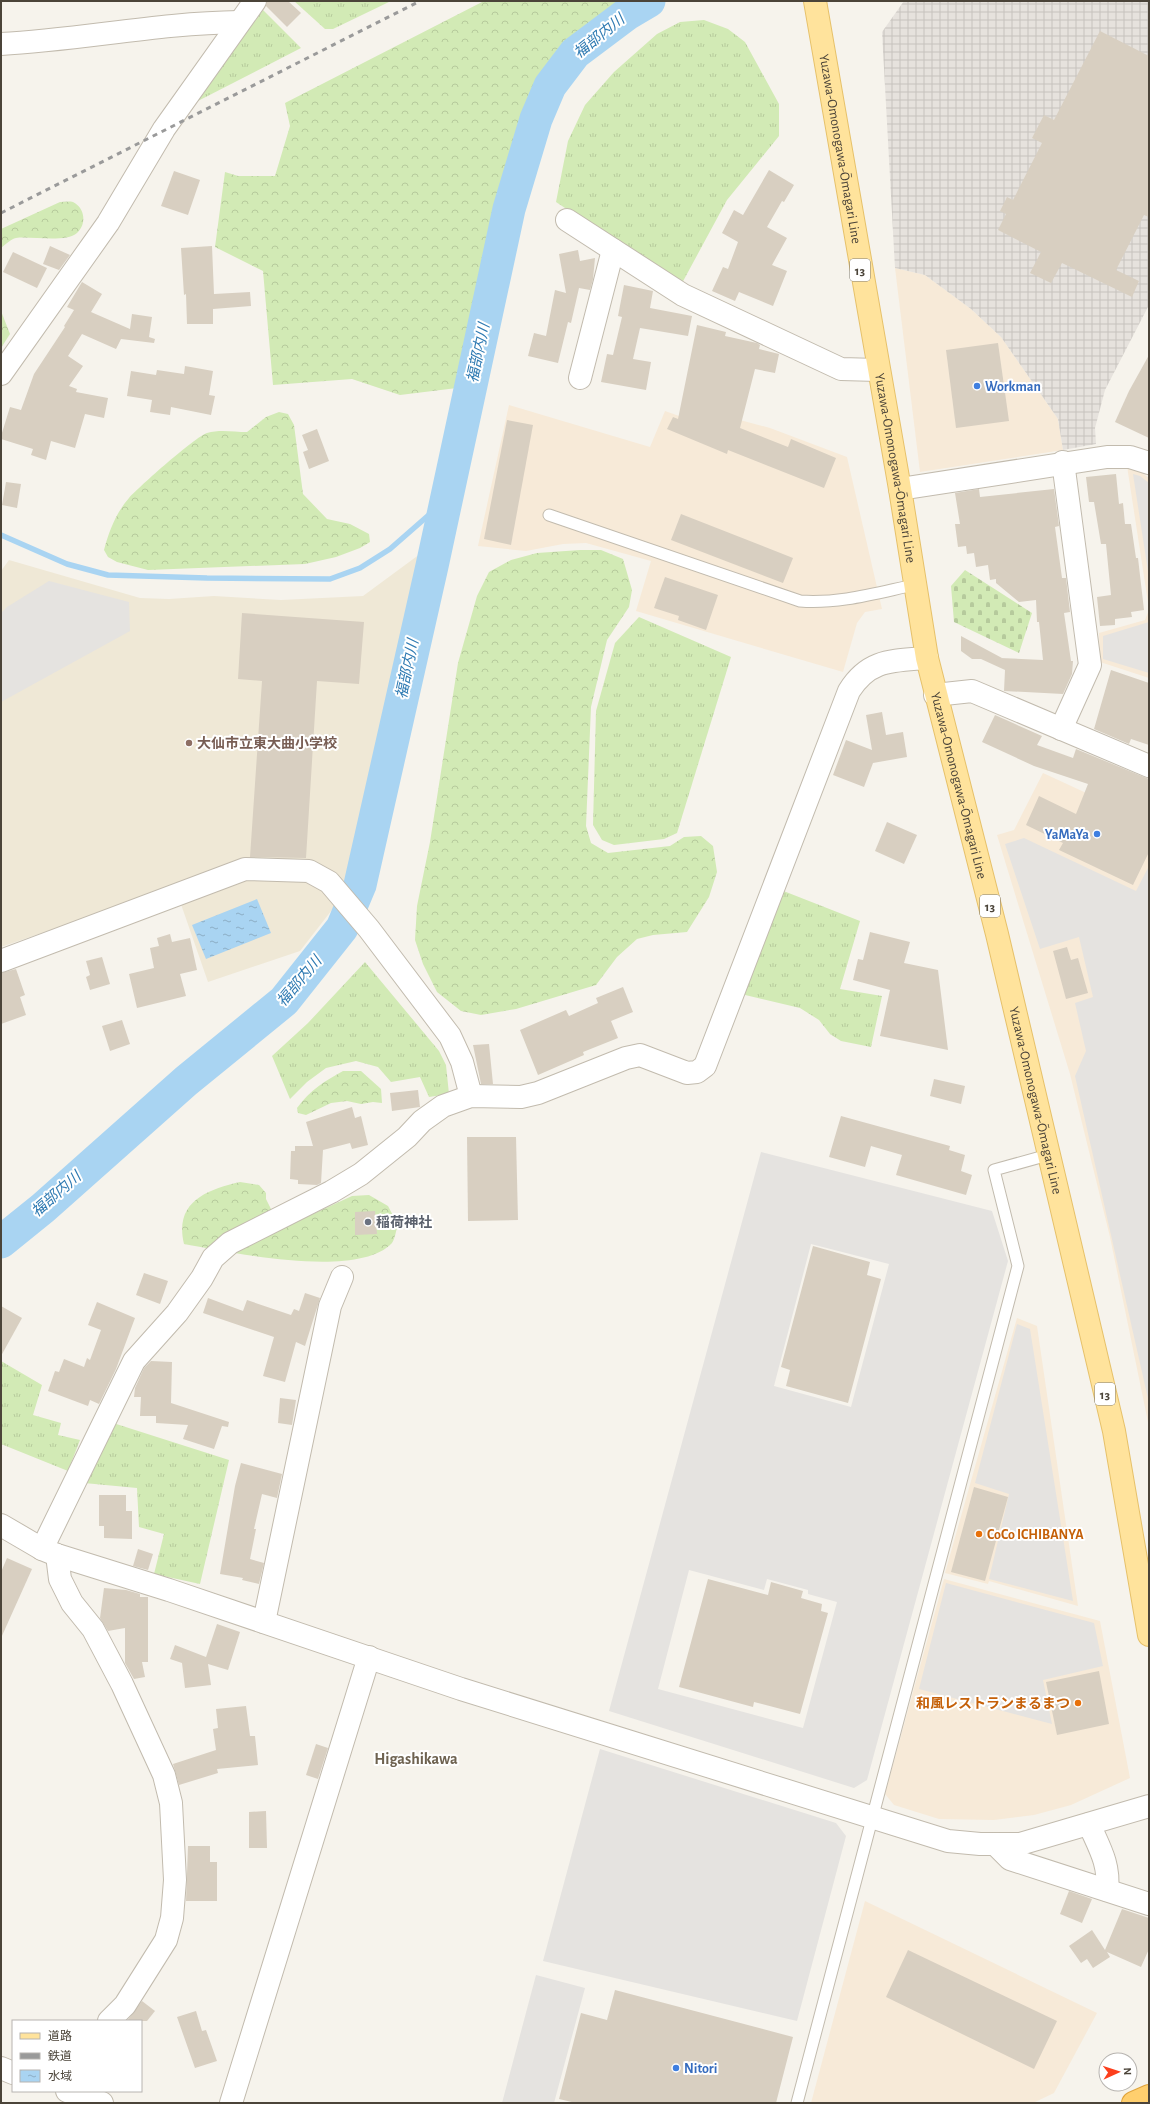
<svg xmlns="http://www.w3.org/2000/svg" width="1150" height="2104" font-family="'Alegreya Sans','Noto Sans JP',sans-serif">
  <defs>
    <pattern id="industrial-grid" width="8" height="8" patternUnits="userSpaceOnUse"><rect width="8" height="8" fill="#e6e2dd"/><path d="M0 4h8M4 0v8" fill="none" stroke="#c7c3be"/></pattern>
    <pattern id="grass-tufts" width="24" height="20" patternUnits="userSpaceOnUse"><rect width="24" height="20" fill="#d2eab5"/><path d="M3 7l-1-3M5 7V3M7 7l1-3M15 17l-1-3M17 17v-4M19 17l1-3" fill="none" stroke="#b6ca9c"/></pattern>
    <pattern id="forest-crowns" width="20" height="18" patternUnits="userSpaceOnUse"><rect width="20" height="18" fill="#d2eab5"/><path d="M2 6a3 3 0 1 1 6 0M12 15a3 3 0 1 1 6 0" fill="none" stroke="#b6ca9c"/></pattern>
    <pattern id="cemetery-stones" width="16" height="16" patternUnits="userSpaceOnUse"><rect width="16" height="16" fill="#d2eab5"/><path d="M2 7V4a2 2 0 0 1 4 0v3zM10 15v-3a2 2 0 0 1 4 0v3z" fill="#b6ca9c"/></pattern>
    <pattern id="water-ripples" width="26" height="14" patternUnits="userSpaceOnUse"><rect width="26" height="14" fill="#a9d4f2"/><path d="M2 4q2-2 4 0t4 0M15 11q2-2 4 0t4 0" fill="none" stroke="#8caec5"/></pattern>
  </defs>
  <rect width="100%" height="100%" fill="#f6f3ec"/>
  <g fill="#f7ead8">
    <polygon points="895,268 925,275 971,309 1001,337 1058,419 1063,450 920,472"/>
    <polygon points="509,405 650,447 665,411 702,424 707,411 770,428 847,457 882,609 865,612 857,623 843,672 636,611 651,561 586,543 563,544 526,551 478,546"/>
    <polygon points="1127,466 1138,470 1149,478 1149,609"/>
    <polygon points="1149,610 1149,678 1100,662 1099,633 1145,620"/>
    <polygon points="1043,773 1149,822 1149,1427 1110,1237 1070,1074 997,835 1014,830"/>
    <polygon points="1017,1318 1037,1326 1078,1606 989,1581 988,1584 945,1573"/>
    <polygon points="944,1579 1100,1621 1130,1778 1071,1805 1034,1815 994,1820 939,1819 894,1805 885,1794"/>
    <polygon points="865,1901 1097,2013 1054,2093 1033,2103 811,2103"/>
  </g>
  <polygon fill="url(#industrial-grid)" points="904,1 1149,1 1149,305 1105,390 1095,428 1096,444 1063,450 1058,419 1001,337 971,309 925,275 895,268 882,32"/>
  <polygon fill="#efe8d6" points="420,554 342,897 300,951 208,982 175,887 1,947 1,571 9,560 140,598 169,599 214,596 281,600 363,596"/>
  <g fill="url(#grass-tufts)">
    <polygon points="294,1 391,1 333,29 325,29"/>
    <polygon points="263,10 301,48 194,103"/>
    <polygon points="704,20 728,29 745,42 779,104 779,136 727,200 681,285 556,202 568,141 585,105 614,72 657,34 680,22"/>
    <polygon points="639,617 731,657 677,833 664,839 614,845 602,840 593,825 596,711 615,643"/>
    <polygon points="781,890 860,921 840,989 882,996 871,1047 841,1041 830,1034 819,1020 800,1008 741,994"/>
    <polygon points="365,962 439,1051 446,1065 449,1094 429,1097 420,1077 391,1082 378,1067 356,1061 326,1068 307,1082 290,1099 272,1056 308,1023"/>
    <polygon points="1,1361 42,1385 33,1415 61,1423 58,1435 80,1440 68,1471 1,1444"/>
    <polygon points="110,1422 229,1460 200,1584 154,1574 164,1534 139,1527 137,1488 84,1483"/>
  </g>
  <g fill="url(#forest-crowns)">
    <polygon points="484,1 635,1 557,50 520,120 457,388 400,395 352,379 273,385 263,271 215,247 225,172 238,176 275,176 290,126 285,103"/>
    <path d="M60,202C64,202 69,201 73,202C85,208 87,224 77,233C66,243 31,236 16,238C11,239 5,245 1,248V229Z"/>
    <polygon points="1,311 10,334 1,348"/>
    <path d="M279,412L288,414L294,425L303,494L327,519L350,524L369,534L370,542L360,548L336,557L305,564L148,570L117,562L108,557L104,550C109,531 116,513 129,498C140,486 195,437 207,433C220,429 234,432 247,432L266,417Z"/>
    <polygon points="580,550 601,550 623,559 632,590 629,607 607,640 591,707 586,826 591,843 608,853 670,846 684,837 701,836 713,846 717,872 709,897 687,932 653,935 637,939 617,957 596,985 516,1009 481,1015 461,1011 437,992 423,964 415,940 417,906 430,842 458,663 477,596 489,572 511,560 537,553"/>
    <path d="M343,1071H361L381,1089L382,1103L373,1102L361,1104L347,1101L331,1103L306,1115L298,1113L297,1108C310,1090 325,1081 343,1071Z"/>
    <path d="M240,1182L259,1185L266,1193V1199L272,1211L302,1219L352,1196L369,1195L388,1206L398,1225C396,1230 395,1239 392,1243C358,1280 229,1252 184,1244C174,1202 206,1190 240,1182Z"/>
  </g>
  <polygon fill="url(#cemetery-stones)" points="965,570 1032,613 1019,653 954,622 951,586"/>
  <g fill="#e5e3e0" fill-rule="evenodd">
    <polygon points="1133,474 1140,476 1149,483 1149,578"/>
    <polygon points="49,581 129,602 130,631 1,702 1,613 7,607"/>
    <polygon points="1149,622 1149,673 1103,659 1103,636"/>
    <polygon points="1024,838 1136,891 1149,866 1149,1403 1075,1076 1086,1051 1075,1003 1093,997 1079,937 1040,949 1005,844"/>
    <path d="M761,1152L992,1211L1008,1261L867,1780L854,1788L609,1711ZM811,1244L889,1264L851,1407L774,1386ZM689,1570L764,1590L767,1579L808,1590V1594L837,1602L803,1728L658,1689Z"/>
    <polygon points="1017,1324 1030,1329 1073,1601 989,1579 1009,1494 975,1483"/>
    <polygon points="946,1583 1094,1623 1103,1666 1043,1680 1052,1724 919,1689"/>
    <polygon points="600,1749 836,1823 846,1836 797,2021 543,1961"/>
    <polygon points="536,1975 585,1988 554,2103 502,2103"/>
  </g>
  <polygon fill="url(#water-ripples)" points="257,899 271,933 206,959 192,925"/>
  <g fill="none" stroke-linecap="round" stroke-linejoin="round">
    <polyline stroke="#a9d4f2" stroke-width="5.5" points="1,535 67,564 108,575 207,578 330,579 360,568 390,549 446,500"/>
    <polyline stroke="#a9d4f2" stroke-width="33" points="1,1242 43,1208 186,1081 284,1001 342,928 360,885 432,566 509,209 536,119 550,86 575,53 627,14 649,1"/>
  </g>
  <g fill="#d8cfc1">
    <polygon points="267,1 288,1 301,13 287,27 266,6"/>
    <polygon points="1100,31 1149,56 1149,217 1144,215 1116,270 1139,281 1132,297 1062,263 1051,283 1030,273 1041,252 998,230 1006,214 1000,211 1007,197 1013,200 1042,143 1032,138 1044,115 1054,120"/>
    <polygon points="769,170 794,185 784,202 782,201 767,227 787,238 772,265 787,271 773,306 739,292 735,301 712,291 723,267 728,269 738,242 722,233 734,210 743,215"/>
    <polygon points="174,171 200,180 188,215 161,206"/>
    <polygon points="50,246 70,255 59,270 43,264"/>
    <polygon points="212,246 214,294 250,292 251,306 213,309 213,324 187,324 186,294 184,295 181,248"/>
    <polygon points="578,250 580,261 595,258 593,279 590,290 579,288 571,323 568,322 558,363 528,356 534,333 546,336 555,290 566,293 559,254"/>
    <polygon points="13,252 47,268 37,288 3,272"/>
    <polygon points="82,282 102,294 91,312 130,329 132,314 152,317 149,337 155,339 154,343 121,339 116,349 82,334 68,356 83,366 69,386 77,389 76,392 108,398 104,418 85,414 75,448 51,441 46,460 31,455 33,449 1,439 1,436 10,407 21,410 34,374 65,327 64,326 74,310 67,307"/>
    <polygon points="624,285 653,291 650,308 692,316 688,336 640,328 633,359 651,362 646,390 601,382 607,354 613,355 622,317 618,316"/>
    <polygon points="697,325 726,332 725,336 757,343 760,345 759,349 779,354 775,373 755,369 740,428 788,447 791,439 836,458 824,488 728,450 727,454 667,429 673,417 678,419"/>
    <polygon points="998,343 1009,421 956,428 946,350"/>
    <polygon points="1149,355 1149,438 1115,422 1129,391"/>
    <polygon points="185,366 213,371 209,395 215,396 211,415 171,407 170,415 150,412 152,400 127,396 131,371 156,375 157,370 184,374"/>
    <polygon points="507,420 533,425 511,545 484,539"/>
    <polygon points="317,429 329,461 309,469 303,452 308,450 302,435"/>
    <polygon points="1116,474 1119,504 1123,503 1125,524 1131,524 1136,558 1138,558 1144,610 1131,612 1132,617 1115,619 1115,625 1100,626 1097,597 1111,595 1106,544 1101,544 1094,502 1089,502 1086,477"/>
    <polygon points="6,482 21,484 17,508 2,505"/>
    <polygon points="979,489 980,497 1054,489 1059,526 1055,527 1062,578 1066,578 1070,612 1064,613 1071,661 1073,661 1072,674 1063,694 1004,691 1005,670 981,659 972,659 961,651 961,636 1002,658 1000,658 1043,660 1039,622 1037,622 1036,600 1019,602 996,583 996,579 990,580 988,565 976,567 974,553 967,554 966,546 958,547 955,524 960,524 955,493"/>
    <polygon points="681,514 793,558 783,583 671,540"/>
    <polygon points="665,577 718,595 706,630 678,620 679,616 654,608"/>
    <polygon points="242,613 364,622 359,684 317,681 306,858 250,857 262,681 238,679"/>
    <polygon points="1111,670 1149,683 1149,745 1131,739 1129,744 1094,729"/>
    <polygon points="882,712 886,735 903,732 907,757 873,763 864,787 833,775 846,740 872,750 866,715"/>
    <polygon points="995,715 1042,736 1037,745 1073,758 1076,749 1149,779 1149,852 1133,885 1059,850 1063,843 1026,825 1039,796 1076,814 1088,784 1034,766 982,742"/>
    <polygon points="887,822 917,835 904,864 875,851"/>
    <polygon points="870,932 910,942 904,963 938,970 948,1050 880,1036 890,990 853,980 858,959 863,960"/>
    <polygon points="170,934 172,942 190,938 197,970 180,974 186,996 137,1008 129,974 154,968 150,948 159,946 157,938"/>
    <polygon points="1067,947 1071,960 1078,958 1088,993 1066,999 1053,951"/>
    <polygon points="102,957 110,984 90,990 86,977 90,975 86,961"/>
    <polygon points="16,969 25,995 20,997 26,1015 1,1024 1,973"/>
    <polygon points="623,987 633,1012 611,1021 618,1038 583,1052 584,1055 538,1075 520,1030 566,1010 569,1016 598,1003 596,998"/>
    <polygon points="122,1020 130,1044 110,1051 102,1026"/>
    <polygon points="489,1044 493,1084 481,1084 473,1045"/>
    <polygon points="934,1079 965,1086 961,1104 930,1096"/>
    <polygon points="418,1090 420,1107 392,1111 390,1093"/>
    <polygon points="352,1107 355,1118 361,1116 368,1145 352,1149 350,1143 323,1150 321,1183 317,1185 298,1184 298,1180 290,1179 291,1151 295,1151 295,1146 313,1146 306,1122"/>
    <polygon points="841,1116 950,1146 949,1150 965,1155 961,1171 972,1175 966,1195 896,1175 902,1155 871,1146 865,1167 829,1157"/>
    <polygon points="467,1137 516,1137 518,1220 468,1221"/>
    <polygon points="375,1211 377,1234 355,1235 355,1212"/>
    <polygon points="813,1246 870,1262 867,1275 881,1279 848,1403 786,1386 790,1370 781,1367"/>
    <polygon points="144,1273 168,1281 160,1304 136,1295"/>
    <polygon points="305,1293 320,1298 305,1346 296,1342 285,1382 263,1376 274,1337 203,1313 208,1298 243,1311 247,1300 291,1315 294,1309 299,1311"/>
    <polygon points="97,1302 135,1318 116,1369 99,1404 90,1400 88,1406 48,1391 55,1371 59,1372 64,1359 84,1367 87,1358 90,1360 101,1330 88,1325"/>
    <polygon points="1,1306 22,1318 1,1356"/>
    <polygon points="151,1361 172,1362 171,1403 229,1422 228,1427 222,1426 214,1449 183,1439 188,1425 156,1423 156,1416 140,1416 141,1397 134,1397 135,1388 144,1368"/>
    <polygon points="280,1398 296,1400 292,1425 278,1423"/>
    <polygon points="241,1463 282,1474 277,1498 262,1494 254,1529 256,1529 250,1559 264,1563 259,1584 242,1580 243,1578 220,1574 235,1486"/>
    <polygon points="974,1487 1008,1497 985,1581 951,1572"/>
    <polygon points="99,1495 126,1495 126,1511 132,1511 132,1539 104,1538 104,1526 99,1526"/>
    <polygon points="138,1549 153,1554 148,1570 133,1566"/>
    <polygon points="7,1558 32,1569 1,1638 1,1572"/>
    <polygon points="708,1579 768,1595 771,1582 803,1591 801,1598 822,1604 821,1611 828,1613 800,1714 754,1702 753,1707 679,1687"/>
    <polygon points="104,1588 126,1590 140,1594 140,1597 148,1597 148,1662 142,1662 145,1677 134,1679 125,1663 125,1628 108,1631 100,1618"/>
    <polygon points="217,1624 240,1632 228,1670 208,1664 211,1685 185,1688 182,1663 170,1659 175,1645 206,1657"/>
    <polygon points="1099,1671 1109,1724 1057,1735 1046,1682"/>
    <polygon points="246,1706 250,1736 255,1736 258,1765 217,1769 218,1773 179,1785 173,1764 216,1750 213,1729 218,1728 216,1709"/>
    <polygon points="316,1744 328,1748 318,1779 306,1775"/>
    <polygon points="266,1811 267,1848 249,1848 249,1812"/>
    <polygon points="188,1846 210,1846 210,1862 217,1862 217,1901 186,1901"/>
    <polygon points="1069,1891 1092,1899 1082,1923 1060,1914"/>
    <polygon points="1122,1909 1149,1918 1149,1949 1141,1967 1107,1952 1110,1957 1093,1968 1087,1959 1081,1963 1069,1946 1092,1930 1105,1950"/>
    <polygon points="908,1950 1057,2021 1034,2069 886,1997"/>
    <polygon points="615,1990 793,2037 776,2103 576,2103 559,2099 581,2013 607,2020"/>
    <polygon points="142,2001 155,2011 147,2021 127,2021"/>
    <polygon points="196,2011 202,2031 206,2030 217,2061 195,2068 177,2017"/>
  </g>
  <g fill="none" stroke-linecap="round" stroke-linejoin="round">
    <defs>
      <g id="lane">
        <path d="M549,515L800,601C839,604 876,593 914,585"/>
        <polyline points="797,2103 1018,1266 994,1170 1048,1155"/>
      </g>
      <g id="street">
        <path d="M1,44C80,40 159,23 239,22"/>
        <polyline points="567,220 683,295 841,369 878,370"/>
        <polyline points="1,374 108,223 164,129 255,1"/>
        <polyline points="580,378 613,250"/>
        <polyline points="900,489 1107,457 1130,457 1149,463"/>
        <polyline points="935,695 972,691 1149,766"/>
        <polyline points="1061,729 1090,665 1063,462"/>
        <polyline points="1,961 245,869 309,871 329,882 369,929 450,1036 462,1062 471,1096"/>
        <polyline points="1,1525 42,1549 57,1555 169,1590 461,1689 948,1841 980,1844 1020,1844 1149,1806"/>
        <path d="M42,1549L134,1361L177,1313L202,1278L213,1258L230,1243L331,1192L361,1174L407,1137L422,1121L443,1106L471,1096L521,1097L538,1093L626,1058L640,1055L687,1073L697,1072L705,1066L849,691C869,659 892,661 927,658"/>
        <polyline points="57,1555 60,1579 72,1603 93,1629 122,1684 164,1775 171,1803 175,1880 172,1918 166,1940 125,2005 109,2021"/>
        <polyline points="264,1622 330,1306 342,1277"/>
        <path d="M1089,1824C1099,1847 1110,1864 1107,1890"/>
        <polyline points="995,1844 1010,1859 1149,1904"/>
        <polyline points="1,2068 13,2073"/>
        <polyline points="67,2091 102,2103"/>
        <polyline points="231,2103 369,1657"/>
      </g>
      <g id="primary">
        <path id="s1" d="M815,1L900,489L927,658L997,934L1114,1431L1149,1635"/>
      </g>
      <polyline id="highway" points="1133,2103 1149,2096"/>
    </defs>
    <use href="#lane" stroke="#c2bbae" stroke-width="13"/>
    <use href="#street" stroke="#c2bbae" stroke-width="24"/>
    <use href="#primary" stroke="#e6c16a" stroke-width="24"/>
    <use href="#highway" stroke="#e0a43c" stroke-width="24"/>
    <use href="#lane" stroke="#fff" stroke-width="11"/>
    <use href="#street" stroke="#fff" stroke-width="22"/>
    <use href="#primary" stroke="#ffe39c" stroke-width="22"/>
    <use href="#highway" stroke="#ffcf6e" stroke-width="22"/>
    <polyline stroke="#9a9a9a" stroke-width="3" stroke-dasharray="5 5" stroke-linecap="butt" points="1,213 420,1"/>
  </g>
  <g fill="#3f7fe0" stroke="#fff" stroke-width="1.5">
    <circle cx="977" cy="386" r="4"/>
    <circle cx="1097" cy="834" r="4"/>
    <circle cx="676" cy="2068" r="4"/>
  </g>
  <circle fill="#8d6e63" stroke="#fff" stroke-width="1.5" cx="189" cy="743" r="4"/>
  <circle fill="#6b7280" stroke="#fff" stroke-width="1.5" cx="368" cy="1222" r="4"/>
  <g fill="#e8710a" stroke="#fff" stroke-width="1.5">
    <circle cx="979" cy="1534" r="4"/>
    <circle cx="1078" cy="1703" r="4"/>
  </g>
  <g text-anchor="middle" stroke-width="4" stroke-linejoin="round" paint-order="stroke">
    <g fill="#fff" stroke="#817c74" stroke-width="1">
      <rect x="850" y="259" width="20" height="22" rx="3"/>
      <rect x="980" y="895" width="20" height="22" rx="3"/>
      <rect x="1095" y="1383" width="20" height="22" rx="3"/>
    </g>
    <g font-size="13" font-weight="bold" fill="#4b4439">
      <text x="860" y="275">13</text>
      <text x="990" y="911">13</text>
      <text x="1105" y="1399">13</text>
    </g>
    <g font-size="14" fill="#4b4439" stroke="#fff">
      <text dy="5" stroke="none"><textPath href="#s1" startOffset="150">Yuzawa-Omonogawa-Ōmagari Line</textPath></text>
      <text dy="5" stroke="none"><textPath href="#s1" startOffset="474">Yuzawa-Omonogawa-Ōmagari Line</textPath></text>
      <text dy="5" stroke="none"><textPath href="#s1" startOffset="798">Yuzawa-Omonogawa-Ōmagari Line</textPath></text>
      <text dy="5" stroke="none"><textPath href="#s1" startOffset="1122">Yuzawa-Omonogawa-Ōmagari Line</textPath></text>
    </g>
    <g font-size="14" font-weight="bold" fill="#366cbe" stroke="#fff" text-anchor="start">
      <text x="985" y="391">Workman</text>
      <text x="1089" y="839" text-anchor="end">YaMaYa</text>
      <text x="684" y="2073">Nitori</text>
    </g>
    <g font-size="14" font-weight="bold" fill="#785e54" stroke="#fff" text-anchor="start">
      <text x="197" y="748">大仙市立東大曲小学校</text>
    </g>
    <g font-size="14" font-weight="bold" fill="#5b616d" stroke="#fff" text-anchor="start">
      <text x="376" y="1227">稲荷神社</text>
    </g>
    <g font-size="14" font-weight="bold" fill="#c56008" stroke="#fff" text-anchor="start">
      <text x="987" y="1539">CoCo ICHIBANYA</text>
      <text x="1070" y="1708" text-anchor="end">和風レストランまるまつ</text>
    </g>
    <g font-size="15" font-style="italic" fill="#2e7ab2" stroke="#fff">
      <text transform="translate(599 36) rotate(-39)" y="5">福部内川</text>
      <text transform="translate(478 353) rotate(-78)" y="5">福部内川</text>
      <text transform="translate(407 669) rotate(-78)" y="5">福部内川</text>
      <text transform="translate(299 981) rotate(-50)" y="5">福部内川</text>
      <text transform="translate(56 1194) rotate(-41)" y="5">福部内川</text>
    </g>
    <g font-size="16" font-weight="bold" fill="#6e6250" stroke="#fff">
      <text x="416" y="1764">Higashikawa</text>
    </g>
  </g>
  <rect width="1150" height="2104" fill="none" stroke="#4b4439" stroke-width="4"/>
  <rect x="12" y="2020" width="130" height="72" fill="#ffffff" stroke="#b7b4b0"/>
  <rect x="20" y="2033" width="20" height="6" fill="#ffe39c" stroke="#b7b4b0"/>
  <text x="48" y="2040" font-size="12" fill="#4b4439">道路</text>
  <rect x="20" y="2053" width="20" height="6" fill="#9a9a9a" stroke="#b7b4b0"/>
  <text x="48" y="2060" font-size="12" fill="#4b4439">鉄道</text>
  <rect x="20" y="2070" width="20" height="12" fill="url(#water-ripples)" stroke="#b7b4b0"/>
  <text x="48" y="2080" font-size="12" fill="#4b4439">水域</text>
  <g transform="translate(1118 2072) rotate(87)"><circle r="19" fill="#ffffff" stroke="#b7b4b0"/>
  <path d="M0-3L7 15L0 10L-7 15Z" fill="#fc3f1d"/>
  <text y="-6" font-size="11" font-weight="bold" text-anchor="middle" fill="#4b4439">N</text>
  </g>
</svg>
